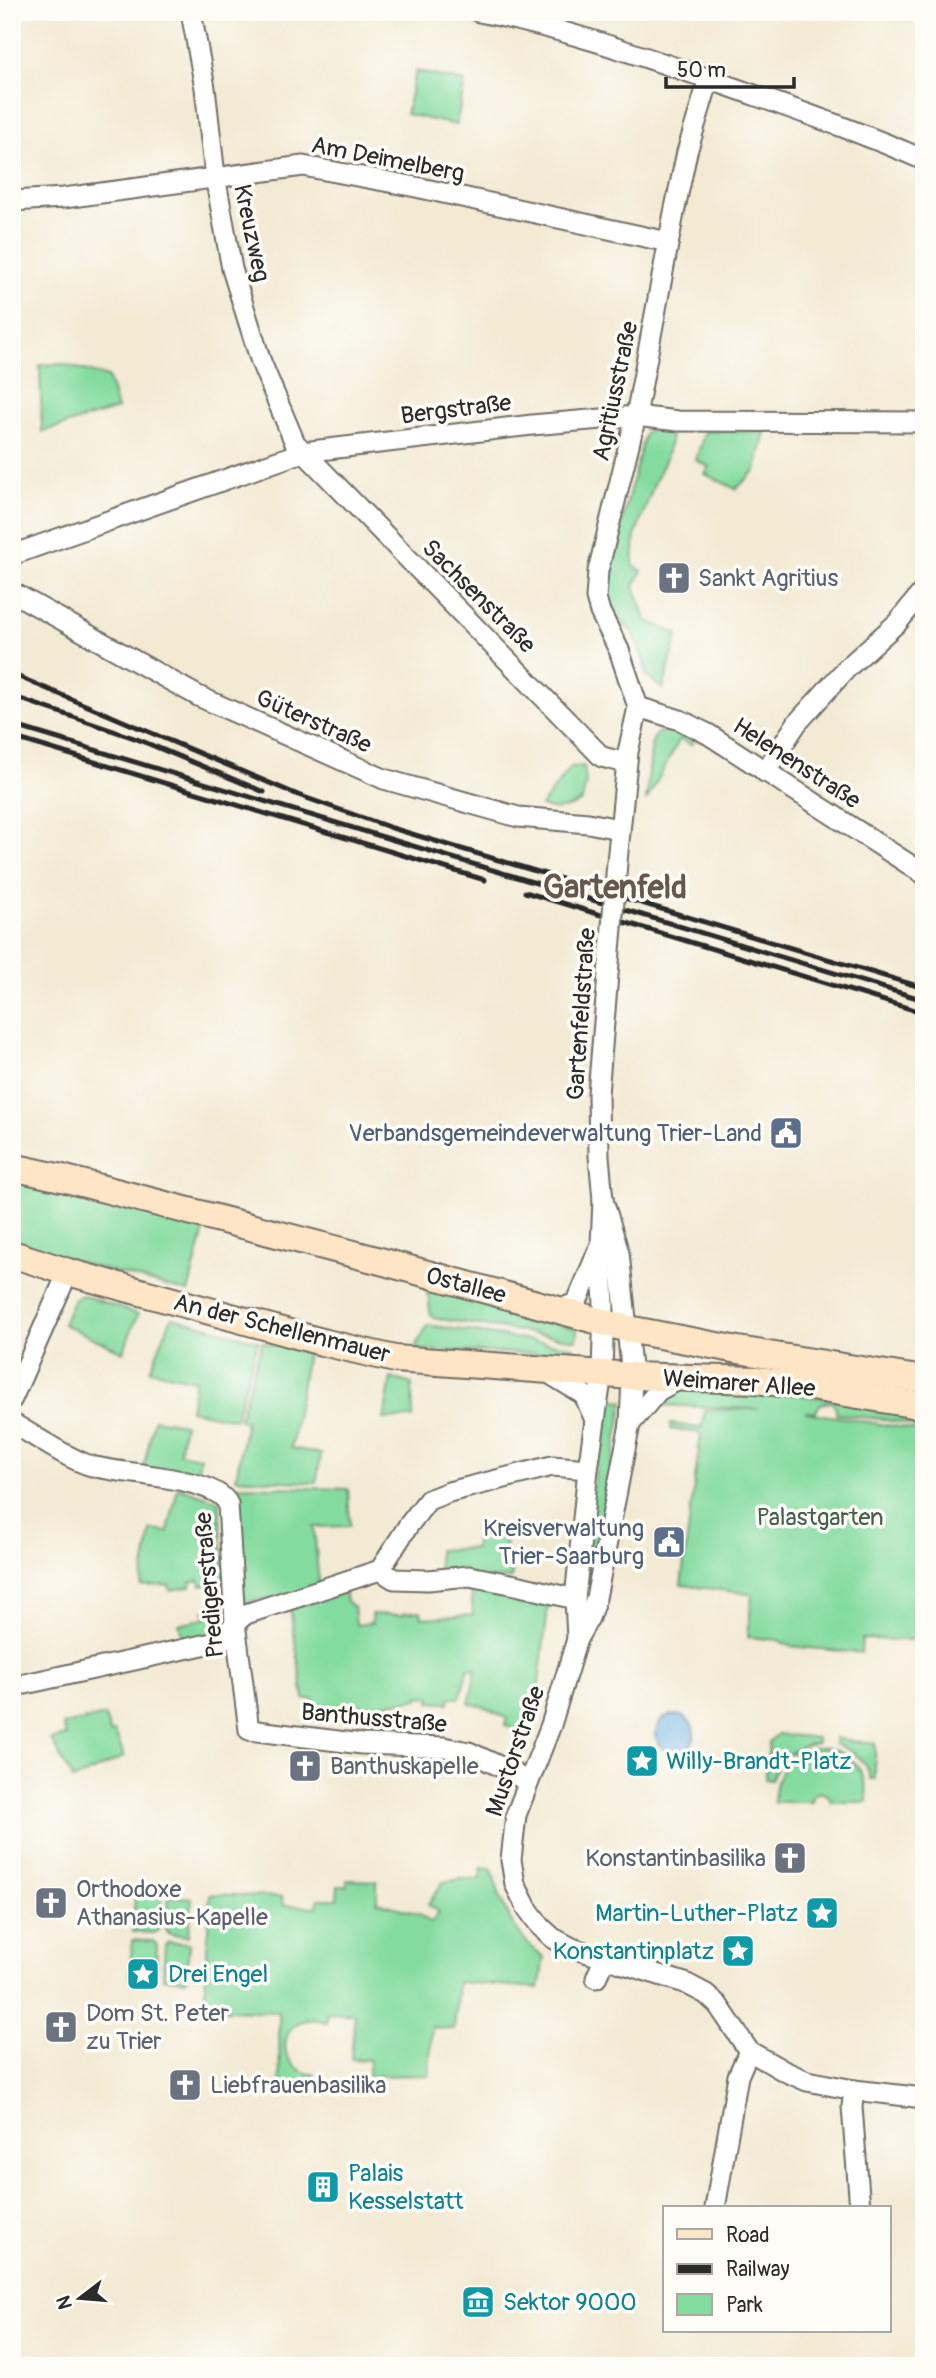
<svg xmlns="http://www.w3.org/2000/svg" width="936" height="2378" font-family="Pangolin,sans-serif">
  <rect width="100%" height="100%" fill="#fdfcf7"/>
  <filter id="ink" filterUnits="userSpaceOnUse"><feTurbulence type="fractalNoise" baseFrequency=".0143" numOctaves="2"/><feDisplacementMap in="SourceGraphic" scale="14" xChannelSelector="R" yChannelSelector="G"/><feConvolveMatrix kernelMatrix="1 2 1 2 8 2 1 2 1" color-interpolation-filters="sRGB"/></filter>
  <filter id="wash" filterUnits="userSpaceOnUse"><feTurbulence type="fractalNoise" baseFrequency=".00686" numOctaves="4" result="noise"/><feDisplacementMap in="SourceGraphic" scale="28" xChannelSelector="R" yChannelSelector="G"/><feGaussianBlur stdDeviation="1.57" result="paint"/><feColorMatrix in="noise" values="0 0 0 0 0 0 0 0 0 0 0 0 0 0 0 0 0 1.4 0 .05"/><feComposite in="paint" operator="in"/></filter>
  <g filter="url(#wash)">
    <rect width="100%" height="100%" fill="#f3ead4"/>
    <g fill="#84db9f" stroke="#588365" stroke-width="2">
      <polygon points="416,71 465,82 456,125 406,114"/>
      <polygon points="63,364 108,377 117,409 42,432 40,365"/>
      <polygon points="649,429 671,435 667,456 654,484 635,536 633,565 642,571 634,586 647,621 678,634 663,689 647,676 643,658 633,632 617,619 608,596 612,560 645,433"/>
      <polygon points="705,431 765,432 756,470 736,489 705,474 709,467 696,460"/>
      <polygon points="672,729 695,738 691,745 680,739 646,801 652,742 657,733"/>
      <path d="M584,766L586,781L582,801C566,809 558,813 541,806L571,767Z"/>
      <polygon points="12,1176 205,1226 188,1292 12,1244"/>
      <polygon points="425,1287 577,1329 577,1340 434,1318 430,1314 429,1300"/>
      <polygon points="82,1295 138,1314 123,1352 63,1324 74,1299"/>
      <polygon points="172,1317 258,1341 235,1419 190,1410 195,1380 150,1370"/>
      <polygon points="428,1325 574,1347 574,1355 417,1350 416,1346"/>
      <polygon points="262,1342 307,1353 291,1448 321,1454 316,1483 236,1478 246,1421 239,1420"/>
      <polygon points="391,1378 412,1384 413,1418 384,1419"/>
      <polygon points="671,1389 771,1390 924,1415 924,1427 881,1419 836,1414 836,1407 831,1402 820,1404 816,1412 805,1412 924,1431 924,1640 862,1639 861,1653 789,1646 778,1640 748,1637 752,1594 681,1585 701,1433 670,1429 670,1424 701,1428 705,1410 758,1409 659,1405 660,1400"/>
      <polygon points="605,1399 624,1401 583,1620 581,1584"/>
      <polygon points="154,1419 184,1424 179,1453 200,1457 196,1479 143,1471"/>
      <polygon points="237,1486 348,1489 350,1526 314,1527 319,1585 288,1596 241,1603"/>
      <polygon points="178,1487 219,1501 225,1582 201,1585 199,1580 190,1582 191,1587 170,1590 169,1585 141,1586 151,1530 168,1532"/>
      <polygon points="475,1525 507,1528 503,1564 513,1566 511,1579 439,1575 438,1550 475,1548"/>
      <polygon points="471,1584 549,1599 536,1707 525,1733 505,1725 507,1718 482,1706 469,1704 476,1669 468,1668 460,1698 449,1698 449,1703 430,1702 431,1697 419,1696 419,1699 376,1705 315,1708 313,1699 304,1699 290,1608 344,1589 346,1601 354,1608 356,1625 372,1623 371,1614 403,1615 403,1613 421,1611 422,1618 473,1615"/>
      <path d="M222,1608L221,1613L227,1612C223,1633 202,1638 185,1644L179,1624L206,1618L204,1611Z"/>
      <polygon points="105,1716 110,1733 115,1732 124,1757 73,1780 51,1740 66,1736 63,1725"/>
      <path d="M778,1734L817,1738V1743C795,1746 778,1759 771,1780L765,1779L769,1742Z"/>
      <path d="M835,1739L875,1743V1779H871C866,1760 853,1750 835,1744Z"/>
      <path d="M827,1748C856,1754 867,1775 867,1802H831L829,1796L820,1792L813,1796L812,1802H774C776,1768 791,1746 827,1748Z"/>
      <path d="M481,1868L492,1869C501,1905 513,1935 544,1958L539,1988L458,1982L454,2029L432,2027L429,2075L368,2076L369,2060L351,2059L355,2014L327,2013V2023C282,2004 267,2068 315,2075V2094L280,2093L279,2012L204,2009L210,1894L282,1897L283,1905L317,1907L318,1899H337L338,1886H347V1880L377,1881V1902L419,1914L431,1923L439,1912L428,1905L443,1882L462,1879H480Z"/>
      <polygon points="135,1894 162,1896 159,1930 153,1933 133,1932"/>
      <polygon points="169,1896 192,1898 189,1936 170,1934 166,1930"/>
      <polygon points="132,1940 153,1941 157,1945 156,1978 130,1977"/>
      <polygon points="169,1942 189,1943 186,1980 163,1978 165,1945"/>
    </g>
    <circle fill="#6fb2e4" stroke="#4d6e88" stroke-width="2" cx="675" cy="1734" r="19"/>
  </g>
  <g filter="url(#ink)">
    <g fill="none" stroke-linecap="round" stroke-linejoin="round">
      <defs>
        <g id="minor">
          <polyline points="191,12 205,88 215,176 232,269 261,362 295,443 602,757 626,763"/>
          <path d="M479,12C559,27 633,53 709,79C781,105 854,129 924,160"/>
          <polyline points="12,201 64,198 303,166 416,187 668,242"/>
          <polyline points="12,555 303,452 532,425 636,416 678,421 924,422"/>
          <polyline points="12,592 198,696 384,779 518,817 588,823 619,829"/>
          <polyline points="638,707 619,650 600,612 596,598 598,571 636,416 674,213 687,152 709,79"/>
          <polyline points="638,707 680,720 708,734 924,874"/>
          <polyline points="765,772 797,723 847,668 898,622 924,590"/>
          <polyline points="617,862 628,752 638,707"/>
          <polyline points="603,1200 619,1253 632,1376 630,1424 596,1598 589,1618 577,1639 551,1725 516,1815 511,1860 515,1884 527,1908 541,1927 553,1938 572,1948 685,1983 706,1994 718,2005 749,2051 784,2071 807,2081 854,2090 924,2098"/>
          <polyline points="555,1310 574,1304 579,1297 598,1251"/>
          <polyline points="545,1371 584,1395 595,1420"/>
          <polyline points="12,1399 68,1272"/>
          <path d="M12,1423C34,1435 69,1460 92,1466C123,1475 215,1476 228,1504L235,1623L249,1730L362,1744L444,1747L469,1752L512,1772L528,1783"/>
          <polyline points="630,1424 658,1391 680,1379"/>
          <polyline points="380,1570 394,1579 428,1580 469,1576 516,1585 575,1599"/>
          <polyline points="577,1639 575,1599 588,1469 602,1373 604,1305 601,1244 603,1200 599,1156 598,1094 612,927"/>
          <polyline points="25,1684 221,1641 235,1623 246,1614 380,1570 408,1526 428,1500 449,1492 552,1466 588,1469"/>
          <polyline points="596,1978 604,1960"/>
          <polyline points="854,2090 852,2107 860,2208"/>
          <polyline points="715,2208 738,2076 749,2051"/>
        </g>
        <g id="secondary">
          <polyline points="12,1167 62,1178 373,1259 628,1329 738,1350 924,1380"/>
          <polyline points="12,1254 68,1272 322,1342 395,1359 632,1376 756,1380 799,1385 924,1406"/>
        </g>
      </defs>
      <use href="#minor" stroke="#716e66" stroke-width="23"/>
      <use href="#secondary" stroke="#716e66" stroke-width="30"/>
      <use href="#minor" stroke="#fff" stroke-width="19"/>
      <use href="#secondary" stroke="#fde5c5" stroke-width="26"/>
      <g stroke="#2b2b2b" stroke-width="5">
        <polyline points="12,674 298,795 392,828 924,988"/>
        <polyline points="12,696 137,739 264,792"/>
        <polyline points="12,725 924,1000"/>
        <polyline points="12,737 485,880"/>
        <polyline points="525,892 924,1013"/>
      </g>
      <defs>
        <polyline id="minor-bridge" points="612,927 617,862"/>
      </defs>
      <use href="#minor-bridge" stroke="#716e66" stroke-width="23" stroke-linecap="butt"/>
      <use href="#minor-bridge" stroke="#fff" stroke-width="19"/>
    </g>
  </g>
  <defs>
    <symbol id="church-square" viewBox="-11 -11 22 22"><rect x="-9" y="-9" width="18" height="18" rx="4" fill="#6b7280" stroke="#fdfcf7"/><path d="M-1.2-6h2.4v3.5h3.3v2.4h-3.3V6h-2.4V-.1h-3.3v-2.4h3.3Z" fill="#fff"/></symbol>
    <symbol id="civic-square" viewBox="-11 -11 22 22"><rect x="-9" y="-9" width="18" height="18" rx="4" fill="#5c6f8a" stroke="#fdfcf7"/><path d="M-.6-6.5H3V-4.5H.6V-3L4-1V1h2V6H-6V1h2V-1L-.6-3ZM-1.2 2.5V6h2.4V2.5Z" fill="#fff"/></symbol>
    <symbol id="sight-square" viewBox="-11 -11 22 22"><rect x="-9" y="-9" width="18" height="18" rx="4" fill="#0f9aa8" stroke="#fdfcf7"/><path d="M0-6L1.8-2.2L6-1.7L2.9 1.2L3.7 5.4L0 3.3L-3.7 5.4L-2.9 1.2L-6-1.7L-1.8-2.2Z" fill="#fff"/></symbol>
    <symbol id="building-square" viewBox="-11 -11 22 22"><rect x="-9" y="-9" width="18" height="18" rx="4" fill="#0f9aa8" stroke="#fdfcf7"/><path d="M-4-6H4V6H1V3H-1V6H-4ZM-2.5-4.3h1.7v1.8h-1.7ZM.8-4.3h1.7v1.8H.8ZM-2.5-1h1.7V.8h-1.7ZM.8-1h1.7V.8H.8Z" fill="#fff"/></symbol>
    <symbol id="museum-square" viewBox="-11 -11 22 22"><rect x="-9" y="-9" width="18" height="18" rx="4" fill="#0f9aa8" stroke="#fdfcf7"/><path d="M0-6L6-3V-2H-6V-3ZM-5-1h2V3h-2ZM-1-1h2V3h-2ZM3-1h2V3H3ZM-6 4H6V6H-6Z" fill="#fff"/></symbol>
  </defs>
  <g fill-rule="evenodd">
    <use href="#church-square" x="655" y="559" width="38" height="38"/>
    <use href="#civic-square" x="767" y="1114" width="38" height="38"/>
    <use href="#civic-square" x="650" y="1523" width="38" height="38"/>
    <use href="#sight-square" x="623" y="1742" width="38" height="38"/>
    <use href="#church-square" x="286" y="1747" width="38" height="38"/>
    <use href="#church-square" x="771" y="1839" width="38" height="38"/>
    <use href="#church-square" x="32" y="1884" width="38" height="38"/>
    <use href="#sight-square" x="803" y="1894" width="38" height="38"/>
    <use href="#sight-square" x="719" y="1932" width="38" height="38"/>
    <use href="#sight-square" x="124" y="1955" width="38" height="38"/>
    <use href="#church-square" x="42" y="2008" width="38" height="38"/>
    <use href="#church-square" x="166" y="2066" width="38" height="38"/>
    <use href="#building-square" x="304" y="2168" width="38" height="38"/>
    <use href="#museum-square" x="459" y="2283" width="38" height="38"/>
  </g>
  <g text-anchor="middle" stroke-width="7" stroke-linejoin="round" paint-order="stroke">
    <g font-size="24" fill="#2b2b2b" stroke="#fdfcf7">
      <text transform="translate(388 159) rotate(11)" y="8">Am Deimelberg</text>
      <text transform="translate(252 233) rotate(78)" y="8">Kreuzweg</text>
      <text transform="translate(615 391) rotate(-78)" y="8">Agritiusstraße</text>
      <text transform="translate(456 409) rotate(-7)" y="8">Bergstraße</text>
      <text transform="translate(479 596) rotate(45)" y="8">Sachsenstraße</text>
      <text transform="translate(314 721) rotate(24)" y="8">Güterstraße</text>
      <text transform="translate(797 763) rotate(33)" y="8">Helenenstraße</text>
      <text transform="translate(581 1014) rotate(-86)" y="8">Gartenfeldstraße</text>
      <text transform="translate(466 1285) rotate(15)" y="8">Ostallee</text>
      <text transform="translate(282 1328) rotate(14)" y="8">An der Schellenmauer</text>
      <text transform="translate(739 1383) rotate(4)" y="8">Weimarer Allee</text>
      <text transform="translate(209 1585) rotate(-95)" y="8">Predigerstraße</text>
      <text transform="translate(374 1718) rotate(5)" y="8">Banthusstraße</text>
      <text transform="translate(515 1751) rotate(-71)" y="8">Mustorstraße</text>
    </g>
    <g font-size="24" fill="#5b616d" stroke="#fdfcf7" text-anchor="start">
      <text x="698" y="586">Sankt Agritius</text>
      <text x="330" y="1774">Banthuskapelle</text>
      <text x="766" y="1866" text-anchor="end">Konstantinbasilika</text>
      <text x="76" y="1897">Orthodoxe<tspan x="76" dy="28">Athanasius-Kapelle</tspan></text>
      <text x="86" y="2021">Dom St. Peter<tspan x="86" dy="28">zu Trier</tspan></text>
      <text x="210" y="2093">Liebfrauenbasilika</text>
    </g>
    <g font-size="24" fill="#4e5e75" stroke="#fdfcf7" text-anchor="end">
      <text x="762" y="1141">Verbandsgemeindeverwaltung Trier-Land</text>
      <text x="644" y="1536">Kreisverwaltung<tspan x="644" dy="28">Trier-Saarburg</tspan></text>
    </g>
    <g font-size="24" fill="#46604e" stroke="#fdfcf7">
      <text x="820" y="1525">Palastgarten</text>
    </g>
    <g font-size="24" fill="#0d838f" stroke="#fdfcf7" text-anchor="start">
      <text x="666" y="1769">Willy-Brandt-Platz</text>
      <text x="798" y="1921" text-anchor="end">Martin-Luther-Platz</text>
      <text x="714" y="1959" text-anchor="end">Konstantinplatz</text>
      <text x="168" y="1982">Drei Engel</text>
      <text x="348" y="2181">Palais<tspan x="348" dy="28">Kesselstatt</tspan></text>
      <text x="503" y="2310">Sektor 9000</text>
    </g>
    <g font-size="32" font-weight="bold" fill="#66584c" stroke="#fdfcf7">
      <text x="615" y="898">Gartenfeld</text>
    </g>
  </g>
  <rect width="936" height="2378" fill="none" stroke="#fdfcf7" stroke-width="42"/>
  <rect x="663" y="2206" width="228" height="126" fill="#fdfcf7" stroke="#a9a8a5" stroke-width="2"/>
  <rect x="677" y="2229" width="35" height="10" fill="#fde5c5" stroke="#a9a8a5" stroke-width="2"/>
  <text x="726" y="2242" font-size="21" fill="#2b2b2b">Road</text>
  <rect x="677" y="2264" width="35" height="10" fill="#2b2b2b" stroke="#a9a8a5" stroke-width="2"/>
  <text x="726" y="2276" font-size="21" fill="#2b2b2b">Railway</text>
  <rect x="677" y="2294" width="35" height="21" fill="#84db9f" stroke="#a9a8a5" stroke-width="2"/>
  <text x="726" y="2312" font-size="21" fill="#2b2b2b">Park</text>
  <g transform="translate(80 2298) rotate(254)" stroke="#fdfcf7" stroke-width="5" paint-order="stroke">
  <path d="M0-5L12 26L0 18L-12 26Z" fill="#2b2b2b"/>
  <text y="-10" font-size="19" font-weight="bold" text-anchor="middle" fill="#2b2b2b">N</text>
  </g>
  <path d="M666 77v10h128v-10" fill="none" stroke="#2b2b2b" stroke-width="3.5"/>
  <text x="677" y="77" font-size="21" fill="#2b2b2b" stroke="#fdfcf7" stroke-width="5" paint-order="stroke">50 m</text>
</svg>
